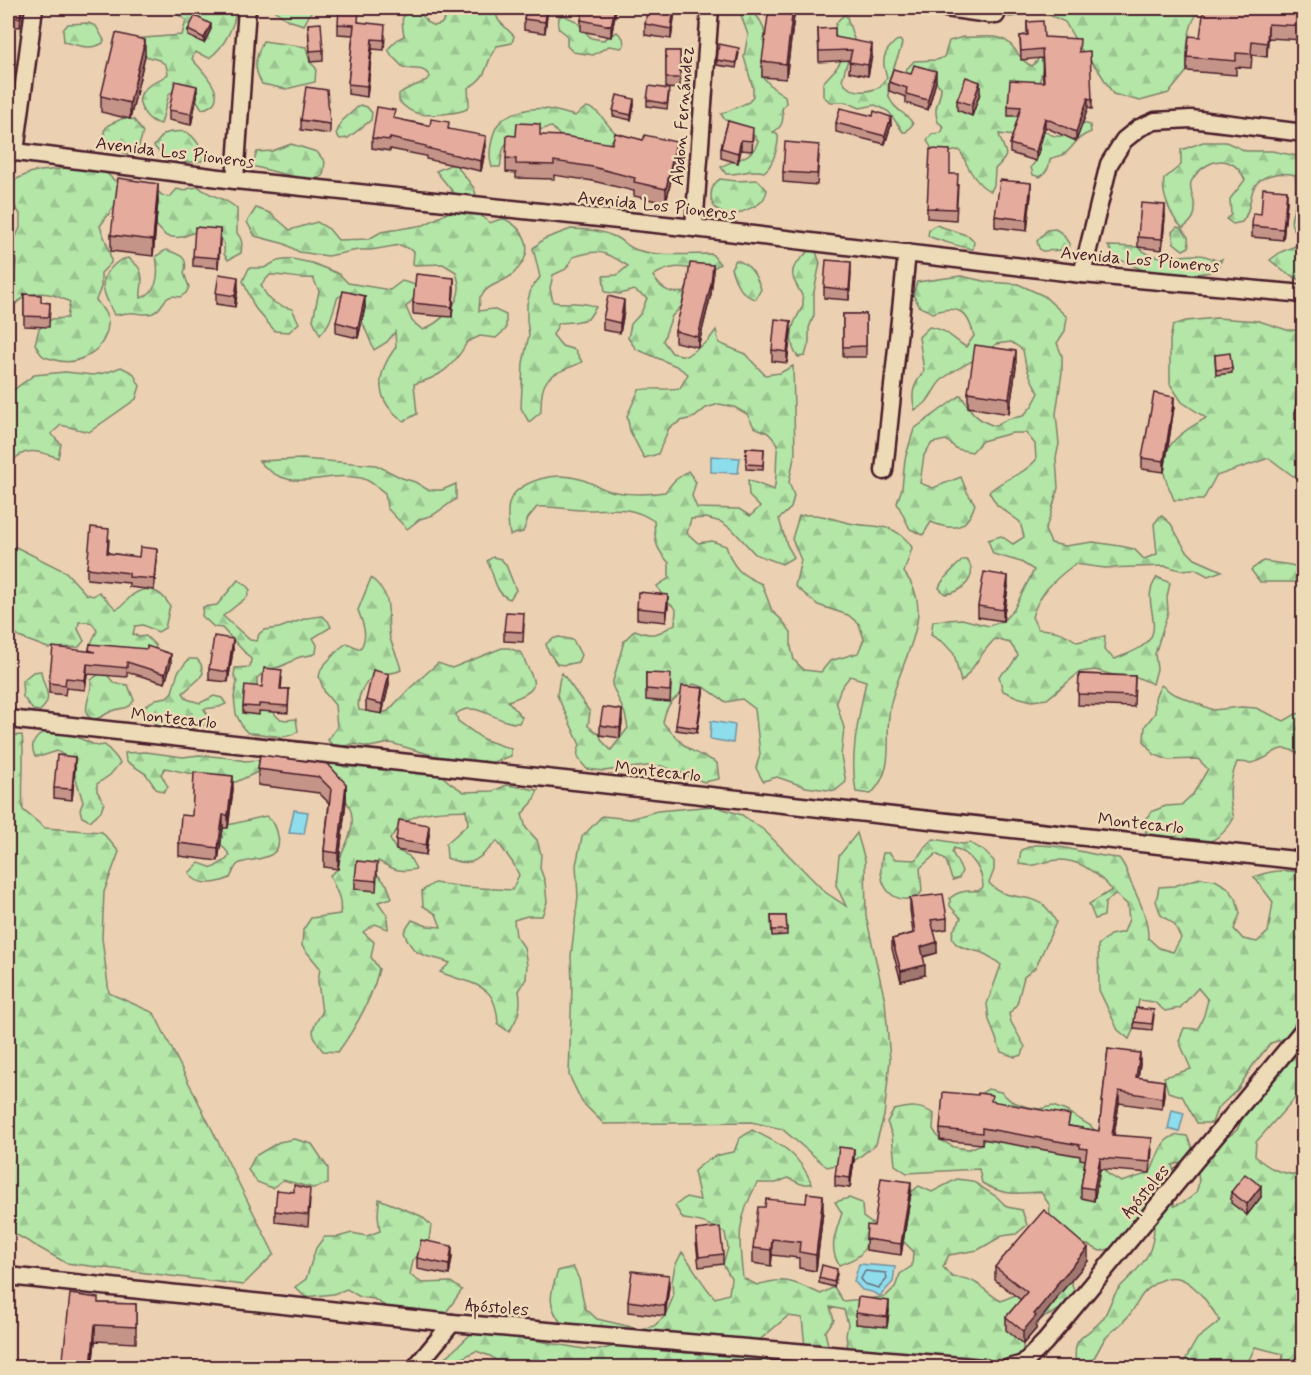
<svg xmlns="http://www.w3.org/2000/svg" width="1311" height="1375" font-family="Mynerve,sans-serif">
  <defs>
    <pattern id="forest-firs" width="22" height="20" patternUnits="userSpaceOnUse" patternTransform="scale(1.5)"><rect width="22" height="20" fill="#b3e6a7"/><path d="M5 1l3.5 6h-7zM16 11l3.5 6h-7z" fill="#9bc590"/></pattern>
  </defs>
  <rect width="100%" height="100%" fill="#ebd1b2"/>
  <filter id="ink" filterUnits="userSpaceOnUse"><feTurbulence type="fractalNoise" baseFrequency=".0167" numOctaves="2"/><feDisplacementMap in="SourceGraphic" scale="12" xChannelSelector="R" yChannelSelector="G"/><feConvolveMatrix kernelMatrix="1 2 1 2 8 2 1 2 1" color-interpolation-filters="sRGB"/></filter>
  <g filter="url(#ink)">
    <g fill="url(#forest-firs)" stroke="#7e8269" stroke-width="1.5">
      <path d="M168,8H237C234,26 225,47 209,58L195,52L192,59C203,71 234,102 202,109L194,96L175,90L169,94L161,124C148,122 133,104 143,91C149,83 161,80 168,74L166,65L159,60L145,56L132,39L182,35L186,20Z"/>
      <polygon points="271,8 313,8 304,25 288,20"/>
      <path d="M412,8H416L428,23L434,26L441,24L453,8H496C505,11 516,8 526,8L521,11L499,14L494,10L499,21L514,36L512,43L497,46C483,64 492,74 468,88L469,103L467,109C459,113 452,113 443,114C425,116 412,116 399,101V94C409,85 422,86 430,77C424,66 415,70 404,68L392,56L388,49L398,39L404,36C402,23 399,15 412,8Z"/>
      <path d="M745,8C774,21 764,51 762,76L773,88L785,96L786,103L782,109C784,119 783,127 773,132L778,135C779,145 773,166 764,172C752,168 739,175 726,174L721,167C735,158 752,160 758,141C752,130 738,123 725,120L721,114L749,102L753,96V88L744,57L748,35L740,12Z"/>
      <path d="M990,8H1203C1187,19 1186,52 1187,71L1169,93L1140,101L1113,94L1099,71L1080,48L1065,22L1041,11L1011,17L996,15Z"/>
      <path d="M846,14L854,39L842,80C848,94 867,93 880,87L887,77C881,61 883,52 896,41L900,40L902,43C899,61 879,88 893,104C898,111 906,114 911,121L913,124L906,132H903L889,112L882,108L875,105L860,108L846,102H830L823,96V83C829,75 838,69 841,60C845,46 822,28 846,14Z"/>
      <polygon points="563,15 576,21 591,38 603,40 617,32 623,38 624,45 621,48 609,46 593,55 573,52 567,46 567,35 558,28 559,17"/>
      <path d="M88,23L96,26L104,40L103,43C90,51 77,45 64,42L63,30L68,24Z"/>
      <path d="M963,37C978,39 996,32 1009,43C1018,51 1020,61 1032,66L1037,61L1040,54L1045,58L1040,80L1043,130C1059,143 1070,133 1084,123L1090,125L1091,132C1074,138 1074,148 1064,154C1059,157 1055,156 1050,159C1049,168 1047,173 1040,177L1033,175L1031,167L1036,161L1038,149L1014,136L999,134C1003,153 1014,151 995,169L994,185L991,191C981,188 973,176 968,167C964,160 964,155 959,150C942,153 936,160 927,140L932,134L941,133L944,127L938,122C932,105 941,102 941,87C932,77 916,78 904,72L914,61L937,60L944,57L949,41Z"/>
      <path d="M263,41L306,47L310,62L316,68L315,82L286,89L262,84C252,65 255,60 263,41Z"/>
      <polygon points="360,105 367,107 372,113 371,120 348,138 340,139 336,134 342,121"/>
      <path d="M586,107C602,110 605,125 617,134L606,148L562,138L552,127C544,128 511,138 506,144C501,150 502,160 500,167H492C489,159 490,148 492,140C495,125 501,118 515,113C540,105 551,109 575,116Z"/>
      <polygon points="126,117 134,120 143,132 139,146 130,154 126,154 105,138 104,131 108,125"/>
      <path d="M171,132C175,132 182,131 186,132C195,136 204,151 205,160C187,165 165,162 154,146L164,134Z"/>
      <path d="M1203,142H1226L1246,151H1272L1303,157V234L1299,235C1289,224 1290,222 1294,209C1296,204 1296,180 1295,175C1286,173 1279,173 1271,175C1243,183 1256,206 1242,222L1233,224L1226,219L1231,215L1230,199L1245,180C1242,173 1237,166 1230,163C1216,156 1197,169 1191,182C1187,194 1207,213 1183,228C1171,218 1161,194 1164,179L1181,165V150Z"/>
      <polygon points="291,144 317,152 325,162 323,176 310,181 252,166 257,152 272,151"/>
      <polygon points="450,165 456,165 474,188 476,195 472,201 457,197 436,171"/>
      <path d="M77,167L104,171L114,180L128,186H152L163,196L170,197L177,189L184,191L190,188L199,187C210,197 226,197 237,209V233C243,240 242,244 241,253L228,260L224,254C226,234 214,229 196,232C191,233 186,236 181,237C177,238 171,237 166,236L156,225L155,210L116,204L100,226C104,239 111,249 111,263L101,273V287L96,300C101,307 109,315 108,325C105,352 76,368 52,359C49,358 45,358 43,356C40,354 37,347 35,344L39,329L52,319L67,318L70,302C46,289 26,289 8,312V291L13,289L16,260L10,257L13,243L20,228V214L10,199L8,183L32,172Z"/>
      <path d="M720,179L736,181L758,180L767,190C764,208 747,207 735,216C730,215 724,214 720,212C707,204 709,186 720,179Z"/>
      <path d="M256,208L270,213L290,230L317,222L329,229L338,240L369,239L381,232L424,225L449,212L464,211L479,214L490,223L503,218C527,230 536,251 515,272C508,280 498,282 490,287C486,289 483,294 480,297L479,311L493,309L506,315V329L496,338L480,336L467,342C455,365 440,378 414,384L417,414L404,421C374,401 375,374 396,347L395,332L387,342L374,350L362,321L365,307L364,300L351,292L338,297C332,312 332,323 320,335L313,320L319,291L313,278C297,280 285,274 270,275L261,285C268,301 275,305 292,309L299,323L289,332L275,331L255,308L243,281L249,268H264L277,261L292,259L312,263L339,274L348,283L390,290L402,281L416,285L417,295L406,307L412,321L423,330C438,323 460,306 459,286C459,282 457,276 456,272L443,264L413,265L414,251L400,245L371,250H358L328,256L299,252L285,244L255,236L247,222Z"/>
      <path d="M936,225L969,236L974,241L973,249C968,249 934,239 928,236L929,229Z"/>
      <polygon points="1177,227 1181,228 1188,237 1189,247 1183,250 1174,243 1172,232"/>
      <path d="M571,229C584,229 600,230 613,236C621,239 628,247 637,250C660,257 689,254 712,254L720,264L707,272C685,267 672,263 653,276C662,291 670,294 688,292L682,306L672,316L663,341L672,353L686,356L708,341L716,330L719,343L745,354L765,375L780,373L793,366L795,453L789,482L794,496L791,508L779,519L787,545L794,557L782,564L755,554L733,530L721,522L706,518L691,519L687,533L698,543L712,541L726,546C733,569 741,575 762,584L772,611L782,620L791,632V647L794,660L804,670L821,672L830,661L858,653L864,639L859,624L848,615L818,605L795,586L801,560L792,539L799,516C816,512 828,518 845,522C858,526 873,525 887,528C896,530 909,540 912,548L904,572C913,584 918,595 918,610C918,640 896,676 890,707C884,741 897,767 871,794L856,792C849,755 859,717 866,681L850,676L841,688L836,701L844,728L841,756L846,782L835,791L806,787L777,777L763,781L756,768L760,754L755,709L742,699L726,702C713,694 708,687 693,684C676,699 667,699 663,723C672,732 680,744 691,750C700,756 707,757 717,763L719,779L704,782L662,766H647L603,771L587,769C580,761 574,756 580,745L557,695C559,687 558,680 562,673L590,712L588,726L600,735L602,741L611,750L628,728L625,714L612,685L624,641L635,630C653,638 659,634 675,624L676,609L664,599L657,586L669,578V563C655,548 655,541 654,521C627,503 609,511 580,510C565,509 552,506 537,507L528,518L523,532L510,535C504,503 508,489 540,479C553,475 566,475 580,479C591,482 600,488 610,491C629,495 646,495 665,492L674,481L688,471L696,482L692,496L697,508L739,509L750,516L760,507L749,496L748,480L774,490C778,474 775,460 778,444L768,433L754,427L747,414L734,407L719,404L706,408L695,417L681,421L669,428L658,454L644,458L630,431L627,416L639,390C653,387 666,391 680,388L688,374L676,366L636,349L628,338L631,324L641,313L647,298L634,290L620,294L605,292L603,276L617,275L628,266C605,252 601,248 573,257L566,269L553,275L550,288L553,302C570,305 579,300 596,307L588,319L574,322L559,323L553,335L562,346L575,350L582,362C552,376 540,373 541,412L529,422L521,408L523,363L529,335L527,321V304L531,289L540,277L533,248L544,239Z"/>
      <polygon points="1055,229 1062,233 1070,245 1065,250 1042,251 1039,248 1037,241 1047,230"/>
      <path d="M1108,246L1138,247C1155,264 1179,254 1199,255C1206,255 1212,259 1218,261L1222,259L1216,271L1172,278L1156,276L1116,258Z"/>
      <polygon points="1295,246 1303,249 1303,282 1283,271 1270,260 1281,252"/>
      <path d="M815,249L820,263L814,292V315L809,328V342L805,356L798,357C789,346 790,330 797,317C799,313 802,309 803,305C805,291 790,283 793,270C795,262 803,258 807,252Z"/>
      <path d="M166,250C179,254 190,257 184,273L189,287L186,293L180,297C161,293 166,307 153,313C145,316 137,312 129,313C124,313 119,315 114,315C106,296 95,283 112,267C118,261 121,259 129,258C132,262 137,264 139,268C145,279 140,288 141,298C159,292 159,272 156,256Z"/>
      <path d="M736,260C750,264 756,275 761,289L756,299C741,296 735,282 731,268Z"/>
      <path d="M961,276L988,282L1018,284L1044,296L1067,317L1065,331L1057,343L1062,356V372L1056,414L1059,444L1056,458L1058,488L1050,517L1045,530L1051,543L1065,546L1093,542L1120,546L1134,549L1144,559L1157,554L1154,524L1161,515L1171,524L1185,549L1195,559L1222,571L1208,576L1195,569L1180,570L1166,566L1105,568L1075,564C1055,579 1039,593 1032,617L1038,629C1054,630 1064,632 1077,642L1105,636L1104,650L1115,659C1124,655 1134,652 1141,647C1165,633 1146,607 1151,590C1152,585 1155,581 1157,577L1170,583L1167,597L1168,612L1155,654L1157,669L1153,684L1139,678H1124L1095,670L1080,672L1047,699L1032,701L1017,697L1003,691L999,676L1010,667L1018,655L1010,643L995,639C981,652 974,669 961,682L954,654L944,643L931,635L933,621L962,619L989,626L1003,621L1014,609L1034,570L1021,562L993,554L988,540L1001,536L1013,544L1024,537L1020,522L997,505L989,492C1005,477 1021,477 1036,460L1035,444L1026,433H1012L982,441L972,452L957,449L946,440L932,443L924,455L920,483L933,488L961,477L967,492L975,504C967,529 955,532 931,522L923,535L910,529L897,503L902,488L905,459L914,429L961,395C971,412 976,420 995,426L1008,419L1023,416L1032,406L1039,393C1030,379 1025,367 1023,350L1011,342L996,344C981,360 961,364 944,378C935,385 934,393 927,401C925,405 919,407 915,410C910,393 914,384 924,371L919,337L929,327C949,330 949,337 966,347L974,336C968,311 958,304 933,313L920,307L913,295L917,282Z"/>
      <path d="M1216,318L1259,321L1287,330H1303V473L1293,476L1269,458L1216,476L1203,500H1174C1171,491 1165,481 1164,472C1160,444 1185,430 1206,418L1182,402L1170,384V340L1173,325L1186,321Z"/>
      <path d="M121,367L133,373L140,386L136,399L89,432L61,425L51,434L61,444L58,458C37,449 22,447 8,466V394L34,375L65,372L93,375L108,372Z"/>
      <path d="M302,459L376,465L402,478L415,482L428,490H442L456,484V499L433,515L420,519L407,529L387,508L385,493C377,487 370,480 361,478C323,470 290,497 259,461Z"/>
      <path d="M16,547L66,572L86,594L93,596L99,592L116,609C125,606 126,599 134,594C149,584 162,592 170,606L165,628L158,632L143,625L135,626L133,634L139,637L146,636L156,646L154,654L121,647L114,652L93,653L90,645L97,631C93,622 89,621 79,622L78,629L84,641L79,647L48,648L19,637L8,627V549Z"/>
      <path d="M493,557L501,559L506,565L516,590L510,599C494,594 495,575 487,561Z"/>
      <path d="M963,560H967C980,576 961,594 945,594L939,588C941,580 957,565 963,560Z"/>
      <polygon points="1263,561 1291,565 1303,569 1303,582 1260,582 1251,570"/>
      <path d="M371,578C396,598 385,613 390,638C393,649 399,659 401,670C393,675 384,672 377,675C364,681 356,697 359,710L381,713L388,711L410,688L438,663L452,668L502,648H509L522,653C530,680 549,688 508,701L522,717L519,723C499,725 475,698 456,714L458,721L483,739L511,749V756L491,763L484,761L470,764H448L435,756L391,743L369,747L354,744L340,747L333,746L328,740L337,727L335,705L325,693L319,677L321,669L325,664L340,648L347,643L360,649C369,636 363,624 358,610Z"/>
      <path d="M238,580L245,584L250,590L247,597L223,616L250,640L257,641L259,634L264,630L279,628L307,618L322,616L328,621L331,627L313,638L317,645L316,653C309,657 304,655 297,658C293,659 292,662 288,663C277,670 268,666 257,678V685C260,688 265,692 267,697C275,712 272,723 296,719L298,731C284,743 265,732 248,733L243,728L236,714L234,697L237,682L234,676L235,668L250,667L251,659L222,628L214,627L202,616L203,607L217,605Z"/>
      <polygon points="559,637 573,640 581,655 578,662 565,665 557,664 548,651 546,644 552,639"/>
      <path d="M189,659H197L201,664L203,673L199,679L183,693L187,699L200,703L214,696L222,698L226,704L219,707L204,709L212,722C202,728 170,733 159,727C152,722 148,714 144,707L156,699L167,697L172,692L178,672Z"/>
      <path d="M41,671C42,687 56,697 40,711L33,710L23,697L22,681L33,672Z"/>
      <path d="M102,672L108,676L114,683L128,685L134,700C128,711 122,707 112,711C105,714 101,718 93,720L87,715C84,702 93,692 91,680Z"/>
      <path d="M1161,685L1172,693L1213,710L1242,707L1256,708L1284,721L1296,714L1303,713V756C1274,738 1276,759 1251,763C1247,763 1242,762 1237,762C1229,782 1228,798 1234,818C1212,857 1183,842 1147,836L1143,821L1153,811L1166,806L1181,805L1193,794L1208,769L1198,759L1168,760L1153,754L1144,741L1145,726L1155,713V698Z"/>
      <path d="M44,731L66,732L97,746L105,745L116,757L120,763L110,775L97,784V791L104,803L101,811L90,821L82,817L80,810L83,802L70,759L57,751L42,756H35C29,744 35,739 44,731Z"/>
      <path d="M22,735C25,760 21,785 23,810L45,828L102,832L119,852L104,892L102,938L109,993L154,1013L274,1254L243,1285L66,1263L8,1230V736Z"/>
      <polygon points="146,752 183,757 199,755 231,758 245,761 260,760 260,771 236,782 229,782 165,768 161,774 168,787 163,792 156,789 146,774 126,761 125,753"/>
      <path d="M332,763L345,767H375L438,772L450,783L464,792L493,791L507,785L538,790L532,803L522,814L526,828L537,840L541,854L540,868L545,882L547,902L542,916H527L514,920L516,936L524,947L527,965L526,979L519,991C522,1008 518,1018 509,1032L498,1024C496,980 472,986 440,972L450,963C427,954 414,960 404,932L412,920L427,926L441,927L436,914L423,906L422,891L434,883L466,887L512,890L519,875L513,863L497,841C479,859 473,869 447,858L446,844L468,824L466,810C433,812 410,808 390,839L396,850L409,856L416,869C398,873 393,869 378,861L377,874L387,885L392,898L378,902L387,915L388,929L375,924L363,932L374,942L371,957L379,969C372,999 356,1027 338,1052L323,1051C310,1035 310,1029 322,1013L318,981L320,968L302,946L303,930L311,918L340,914C342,895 336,893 330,875L338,869C339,856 343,853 347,842C363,807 340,793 318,769Z"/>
      <polygon points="714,806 742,815 765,831 825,892 846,906 836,885 839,856 857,833 865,860 866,916 885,1001 890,1060 884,1116 876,1144 854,1161 827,1167 782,1129 751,1122 604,1124 582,1102 569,1075 572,985 571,956 578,896 576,865 582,837 602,816 630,819 657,811"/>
      <path d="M266,816C274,822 276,826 278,836C284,864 245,857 237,865C234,868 232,875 230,878C217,884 197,887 189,873L199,863L213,868L226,860L230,855L219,842L215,828Z"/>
      <path d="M934,839L962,844L970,843L983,850L994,861V870L989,883C1012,908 1038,884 1056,922L1036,967L1024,977L1017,1004L1009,1014L1011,1022L1025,1047L1022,1055L1015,1057L1001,1052L989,1020L987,1004L1001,965C995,960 988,955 980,952C971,949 948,948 953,931C955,927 959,923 961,918L950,906V898C958,891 967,890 978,891L983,887C983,870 971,853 954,848L952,852L962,871L959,878L953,880C945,868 953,862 936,854L920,868L922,891L918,897C886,907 876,878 883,853H890L894,859L915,860C923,853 924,843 934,839Z"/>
      <path d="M1034,845C1064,844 1089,856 1119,858C1127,868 1127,873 1131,883C1140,902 1148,917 1148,938L1159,948L1173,952L1181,938L1174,924L1161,915L1156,901L1159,887L1174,886L1200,878L1215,880L1227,887L1236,898L1240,914L1234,929L1243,939L1257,942L1268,932L1273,902L1254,877C1269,871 1288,868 1303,874L1304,1017L1296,1030L1284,1039L1271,1043L1253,1065L1238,1089L1217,1109L1212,1123H1197L1182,1096L1168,1092L1164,1077L1191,1069L1179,1041L1184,1028L1198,1029L1204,1015L1208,1000L1198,988L1180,1008L1165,1011L1154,1002L1139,1000L1134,1028L1129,1039L1118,1030L1099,990L1098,945L1110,935L1124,932L1129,919L1127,904L1115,894L1105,903L1104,916L1095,919L1089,904L1112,890C1097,872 1075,856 1051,861C1035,864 1038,867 1019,864L1021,850Z"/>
      <path d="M1303,1052V1089L1256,1142L1255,1156C1268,1168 1279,1173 1297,1175L1303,1186V1367H1282L1283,1354L1255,1347L1249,1360L1248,1367H1181L1197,1339L1220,1321C1200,1291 1178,1256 1143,1294C1138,1300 1135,1308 1130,1314C1123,1324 1111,1331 1104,1340C1099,1348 1096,1356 1090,1364L1076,1366C1072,1334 1083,1340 1101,1321C1108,1313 1109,1304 1114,1296C1117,1289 1124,1283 1129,1278C1147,1260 1154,1250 1154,1224L1115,1248L1100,1251L1088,1245L1072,1243L1049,1221L1050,1206L1041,1192C1015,1193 1007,1197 982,1183L979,1169L907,1173L895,1165L892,1135L887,1122L894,1110C911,1106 920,1105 934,1114L933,1129L940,1140L954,1147L969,1149L982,1144L989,1130L975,1097L988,1089L1001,1092L1011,1101L1024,1106L1039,1109L1053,1106L1066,1111L1091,1126L1100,1137L1098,1163L1109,1175L1121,1182L1150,1173C1159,1156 1161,1130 1187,1136L1193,1149L1186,1161L1172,1165L1176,1177L1174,1206C1197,1198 1203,1189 1196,1165L1212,1143L1226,1138L1237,1130L1243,1117L1272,1078L1291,1057Z"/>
      <path d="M752,1130C782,1145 798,1152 812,1184H801L788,1178L776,1183H757C737,1220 738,1238 743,1278L757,1285C786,1276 794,1282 821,1294L834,1287L843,1301L885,1297L895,1287L900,1274L912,1266L913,1251L903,1241L868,1236C865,1256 857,1258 839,1265C828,1247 836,1232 842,1213L835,1202L849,1198L862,1203L863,1217L874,1225L887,1229L908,1208L911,1192L919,1186L932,1192L957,1179L972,1181L997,1197L1007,1207L1022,1210L1027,1225L1016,1234L1002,1236L978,1250L949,1255L943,1267L952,1277C979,1278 980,1289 1001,1301L1027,1290L1071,1281L1075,1294C1058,1318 1033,1320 1007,1330L1023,1344V1364L1015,1368L869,1367L857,1361L848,1351L846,1335L848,1324L844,1310L830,1307L834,1320L825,1332L828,1345L817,1354L805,1347L802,1318L788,1316L756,1343L564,1327C547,1306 549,1295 558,1271L573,1267L579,1279L585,1308L597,1319L640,1329L654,1326L665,1316L673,1297L672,1281L675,1266L682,1252C694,1267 702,1285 715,1298L729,1294L731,1278L723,1264L728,1248L725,1233C711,1224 700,1221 683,1219L675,1206L686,1197L700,1200L694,1171C707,1159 717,1154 734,1152L739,1139Z"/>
      <polygon points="294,1139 312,1144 328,1168 328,1184 313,1188 283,1180 272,1188 257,1182 248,1170 255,1156 279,1142"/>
      <polygon points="379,1199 421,1216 431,1225 429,1240 413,1260 410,1275 422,1283 451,1282 462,1290 442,1318 412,1319 403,1309 388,1308 374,1299 360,1297 347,1289 333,1294 305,1297 295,1287 306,1279 316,1248 324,1237 338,1237 352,1233 367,1236 380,1231 378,1216"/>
      <polygon points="471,1334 510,1336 584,1349 599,1350 627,1343 657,1350 686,1353 744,1351 771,1363 785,1358 800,1358 809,1367 501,1368 501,1364 490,1356 476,1351 462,1358 458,1367 435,1368"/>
    </g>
    <g fill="#8eddec" stroke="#73919f" stroke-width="1.5">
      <polygon points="711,456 740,458 738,473 711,472"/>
      <polygon points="711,721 735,725 733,743 710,739"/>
      <polygon points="294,810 308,812 304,834 289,833"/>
      <polygon points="1172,1110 1184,1113 1179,1132 1168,1129"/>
      <polygon points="859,1264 895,1267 893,1282 880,1296 872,1292 862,1290 854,1281"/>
    </g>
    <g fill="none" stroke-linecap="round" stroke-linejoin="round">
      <polygon stroke="#656b78" stroke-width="1.5" points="865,1271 886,1273 887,1279 879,1288 865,1284 861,1279"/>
      <defs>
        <g id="minor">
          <polyline points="946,8 996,15"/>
          <polyline points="8,151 235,180 694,228 1082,274 1304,294"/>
          <polyline points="15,152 34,8"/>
          <polyline points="235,180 247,8"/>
          <polyline points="694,228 710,8"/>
          <polyline points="1082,274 1109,164 1124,140 1139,128 1155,121 1191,119 1304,133"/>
          <polyline points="884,471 907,253"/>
          <polyline points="8,719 1304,861"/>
          <polyline points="8,1276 452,1323 984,1368"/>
          <polyline points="415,1368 452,1323"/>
          <polyline points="1009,1368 1023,1364 1045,1342 1304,1029"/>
        </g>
      </defs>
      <use href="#minor" stroke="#4a1f2b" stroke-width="21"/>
      <use href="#minor" stroke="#eddab7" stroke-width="16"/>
    </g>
    <g fill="#c59488" stroke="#4a1f2b" stroke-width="1.5">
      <polygon points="8,8 22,8 20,27 8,26"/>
      <polygon points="548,8 616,8 611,37 581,31 581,20 583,13 548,9"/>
      <polygon points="675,8 671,39 645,35 645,24"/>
      <polygon points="795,8 786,79 762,77 762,61"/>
      <polygon points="1304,8 1304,40 1268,38 1267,57 1252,55 1251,68 1236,67 1236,75 1187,71 1187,57 1200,37"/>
      <polygon points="547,15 545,33 524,30 524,19"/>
      <polygon points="359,22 385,35 384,50 372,49 367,97 348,94 348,84 353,35 338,34 338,24"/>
      <polygon points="1027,22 1044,37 1080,52 1092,100 1092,109 1088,108 1076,141 1045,127 1036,161 1010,153 1010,144 1019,116 1008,116 1008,106 1043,82 1042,58 1021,60 1020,36 1027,35"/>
      <polygon points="308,24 323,50 323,61 310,62"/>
      <polygon points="211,29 204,43 188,36 188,30"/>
      <polygon points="818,29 872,55 868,76 849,72 850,60 819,62"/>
      <polygon points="666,51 680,51 680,89 666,88"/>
      <polygon points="739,53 736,68 717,65 717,60"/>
      <polygon points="145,56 130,119 101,112 101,96"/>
      <polygon points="911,74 936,81 928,110 906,103 906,97 889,91 889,82"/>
      <polygon points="980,93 972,116 957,110 957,100"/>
      <polygon points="669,94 667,109 647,106 647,100"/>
      <polygon points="197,96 191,125 169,120 169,110"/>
      <polygon points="634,104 631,120 613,116 613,111"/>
      <polygon points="395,119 449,129 486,146 481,171 426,159 426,156 390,149 390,151 372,148 372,138"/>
      <polygon points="301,120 330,124 330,134 301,130"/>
      <polygon points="728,121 753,137 752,151 741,150 738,163 721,158 721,148"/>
      <polygon points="836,123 891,125 885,144 836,132"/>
      <polygon points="540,135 676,156 666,203 634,196 634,191 593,181 554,175 554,179 516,178 516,173 506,172 506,158"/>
      <polygon points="819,156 817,185 783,182 783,172"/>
      <polygon points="950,174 958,185 956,220 927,218 927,208"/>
      <polygon points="1031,194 1027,231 995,227 995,216"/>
      <polygon points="158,200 153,256 111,251 111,235"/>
      <polygon points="1287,201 1283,240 1252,237 1252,226 1261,214"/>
      <polygon points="1165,216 1162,250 1138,247 1138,237"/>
      <polygon points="220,239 218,268 193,266 193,256"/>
      <polygon points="851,273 849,300 824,298 824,287"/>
      <polygon points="713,276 711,294 698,347 675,342 675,331"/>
      <polygon points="238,288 235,307 216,304 216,293"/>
      <polygon points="454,288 452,317 413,314 413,303"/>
      <polygon points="24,294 41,302 50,303 49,327 24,326"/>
      <polygon points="365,307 358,338 336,333 336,322"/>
      <polygon points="624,311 620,333 603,330 603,319"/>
      <rect x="843" y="314" width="23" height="43"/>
      <polygon points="791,331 787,363 772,361 772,350"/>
      <polygon points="1215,355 1232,368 1232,373 1216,375"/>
      <polygon points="1016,367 1009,414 968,407 968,392"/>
      <polygon points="1304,377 1304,421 1295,419 1295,409"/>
      <polygon points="1174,407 1164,472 1142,469 1142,458"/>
      <polygon points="746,448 764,449 763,470 746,469"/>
      <polygon points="109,540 108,553 157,560 154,590 129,587 129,583 87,579 87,568"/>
      <polygon points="1008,587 1003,621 978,617 978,606"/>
      <polygon points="668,606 666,622 637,619 637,608"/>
      <polygon points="524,624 523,642 504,641 504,631"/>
      <polygon points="90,644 171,663 165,683 127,672 127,677 87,674 85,690 66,688 65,695 49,693 49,683 89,651"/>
      <polygon points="233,650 228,682 209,680 209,669"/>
      <polygon points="646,673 671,685 670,702 646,700"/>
      <polygon points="1079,674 1135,676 1134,707 1078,705"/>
      <polygon points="282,678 281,689 289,689 288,713 259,711 259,715 243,713 243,706 262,687"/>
      <polygon points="389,684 382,714 366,711 366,700"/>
      <polygon points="703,693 697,733 676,730 676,725"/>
      <polygon points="622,721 620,738 600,735 600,725"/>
      <polygon points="260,755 346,784 346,800 338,869 324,867 324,851 329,803 319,793 258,785 258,769"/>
      <polygon points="75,767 72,800 54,798 54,788"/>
      <polygon points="233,789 228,828 223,828 218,861 179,856 179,843 192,816"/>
      <polygon points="429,835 426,855 396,850 396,840"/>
      <polygon points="377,874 376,891 355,889 355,879"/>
      <polygon points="910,898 947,918 947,929 934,931 937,953 923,957 925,975 901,981 892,949 892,939 913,933 910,909"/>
      <polygon points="771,916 786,916 787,935 772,936"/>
      <polygon points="1154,1015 1152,1030 1134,1028 1134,1022"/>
      <polygon points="1108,1049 1140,1064 1138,1077 1164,1093 1162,1109 1119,1103 1114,1135 1152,1149 1150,1173 1100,1169 1094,1201 1081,1198 1081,1187 1085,1160 1080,1159 1080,1156 982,1139 982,1144 940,1140 940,1129 1070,1126 1099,1131"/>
      <polygon points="854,1160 850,1188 835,1186 835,1176"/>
      <polygon points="911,1192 901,1255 866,1250 866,1239 874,1226"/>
      <polygon points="1231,1192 1261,1197 1247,1215 1231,1203"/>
      <polygon points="310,1199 308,1226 275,1222 275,1211"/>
      <polygon points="823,1211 816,1271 799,1268 799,1258 772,1255 771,1266 753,1263 753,1248"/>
      <polygon points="696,1230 723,1254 723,1264 699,1267 696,1241"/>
      <polygon points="1304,1246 1304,1271 1295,1265 1295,1259"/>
      <polygon points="452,1257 449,1275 417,1269 417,1258"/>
      <polygon points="1088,1261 1057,1297 1057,1299 1036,1325 1036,1329 1023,1344 1006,1330 1006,1317 1021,1300 995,1280 995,1267"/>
      <polygon points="837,1274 834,1287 819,1283 819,1278"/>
      <polygon points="669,1286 665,1316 628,1312 628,1301"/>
      <polygon points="98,1303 136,1304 136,1343 95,1341 92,1368 62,1368"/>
      <polygon points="889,1311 887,1327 856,1324 856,1313"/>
    </g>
    <g fill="#a0786f" stroke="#4a1f2b" stroke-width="1.5">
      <polygon points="547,8 547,15 545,33 545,22"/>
      <polygon points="615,8 616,8 616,10 611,37 611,26"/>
      <polygon points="674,8 675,8 675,13 671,39 671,29"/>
      <polygon points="793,8 795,8 786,79 786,64"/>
      <polygon points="211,24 211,29 204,43 204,38"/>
      <polygon points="1268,24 1268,38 1267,57 1267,43"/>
      <polygon points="372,39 372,49 367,97 367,86"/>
      <polygon points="145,40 145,56 130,119 130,103"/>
      <polygon points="872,44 872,55 868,76 868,65"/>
      <polygon points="936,71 936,81 928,110 928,100"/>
      <polygon points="980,82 980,93 972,116 972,105"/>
      <polygon points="197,86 197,96 191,125 191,114"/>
      <polygon points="1088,98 1088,108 1076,141 1076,132"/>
      <polygon points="634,99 634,104 631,120 631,115"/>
      <polygon points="891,117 891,125 885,144 885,136"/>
      <polygon points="1045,118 1045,127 1036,161 1036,152"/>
      <polygon points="486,136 486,146 481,171 481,161"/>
      <polygon points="741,140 741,150 738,163 738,153"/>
      <polygon points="676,142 676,156 666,203 666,189"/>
      <polygon points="1031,183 1031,194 1027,231 1027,220"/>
      <polygon points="158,184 158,200 153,256 153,240"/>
      <polygon points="1287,190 1287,201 1283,240 1283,229"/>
      <polygon points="1165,205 1165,216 1162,250 1162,239"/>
      <polygon points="220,229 220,239 218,268 218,258"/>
      <polygon points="851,262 851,273 849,300 849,290"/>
      <polygon points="713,265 713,276 711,294 698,347 698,337"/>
      <polygon points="238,277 238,288 235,307 235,296"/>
      <polygon points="454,278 454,288 452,317 452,307"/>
      <polygon points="365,296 365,307 358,338 358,328"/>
      <polygon points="624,300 624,311 620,333 620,323"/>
      <polygon points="791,321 791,331 787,363 787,352"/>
      <polygon points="1016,351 1016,367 1009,414 1009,398"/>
      <polygon points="1174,397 1174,407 1164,472 1164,461"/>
      <polygon points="157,549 157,560 154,590 154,579"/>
      <polygon points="1008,576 1008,587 1003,621 1003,610"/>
      <polygon points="668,595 668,606 666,622 666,611"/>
      <polygon points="233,639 233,650 228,682 228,672"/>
      <polygon points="171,654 171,663 165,683 165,674"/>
      <polygon points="87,664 87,674 85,690 85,680"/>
      <polygon points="389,674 389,684 382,714 382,704"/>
      <polygon points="703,688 703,693 697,733 697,728"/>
      <polygon points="622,710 622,721 620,738 620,728"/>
      <polygon points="75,757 75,767 72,800 72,789"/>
      <polygon points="233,776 233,789 228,828 228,815"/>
      <polygon points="346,784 346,800 338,869 338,853"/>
      <polygon points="223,815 223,828 218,861 218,848"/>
      <polygon points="429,825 429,835 426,855 426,845"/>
      <polygon points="937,942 937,953 921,957 921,947"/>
      <polygon points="925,965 925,975 901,981 901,971"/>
      <polygon points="1140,1053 1140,1064 1136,1089 1136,1077"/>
      <polygon points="1164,1081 1164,1093 1162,1109 1162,1098"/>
      <polygon points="1119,1091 1119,1103 1112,1146 1112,1135"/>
      <polygon points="854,1149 854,1160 850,1188 850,1178"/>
      <polygon points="1100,1158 1100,1169 1094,1201 1094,1189"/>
      <polygon points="911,1182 911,1192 901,1255 901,1244"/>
      <polygon points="1261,1186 1261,1197 1247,1215 1247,1204"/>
      <polygon points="823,1195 823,1211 816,1271 816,1255"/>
      <polygon points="772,1239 772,1255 771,1266 771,1250"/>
      <polygon points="452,1246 452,1257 449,1275 449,1265"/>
      <polygon points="1088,1248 1088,1261 1057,1297 1057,1299 1036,1325 1036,1329 1023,1344 1023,1331 1034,1314 1056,1285"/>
      <polygon points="669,1275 669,1286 665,1316 665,1306"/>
      <polygon points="889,1301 889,1311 887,1327 887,1317"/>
      <polygon points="95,1325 95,1341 92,1368 91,1368"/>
    </g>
    <g fill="#e5ac9e" stroke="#4a1f2b" stroke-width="1.5">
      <polygon points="8,8 21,8 20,18 8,17"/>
      <polygon points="339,8 359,8 358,22 385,25 384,40 372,39 367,86 348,84 354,25 338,24"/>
      <polygon points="526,8 547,8 545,22 524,19"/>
      <polygon points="584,8 615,8 611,26 581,20"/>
      <polygon points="648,8 674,8 671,29 645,24"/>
      <polygon points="769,8 793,8 786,64 762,61"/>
      <polygon points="1204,8 1304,8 1304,26 1268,24 1267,43 1252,41 1251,54 1236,53 1236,61 1187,57 1189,36 1200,37"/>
      <polygon points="195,16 211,24 204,38 188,30"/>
      <polygon points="1043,21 1044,37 1080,39 1079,52 1090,51 1092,100 1088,98 1076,132 1045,118 1036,152 1010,144 1021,107 1008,106 1010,80 1044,82 1042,49 1021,51 1020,36 1028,35 1027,22"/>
      <polygon points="321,23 323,50 310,51 308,24"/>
      <polygon points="835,28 835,37 872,44 868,65 849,62 852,50 819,51 818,29"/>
      <polygon points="116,33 145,40 130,103 101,96"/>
      <polygon points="719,44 739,48 736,63 717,60"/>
      <rect x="666" y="51" width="14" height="27"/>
      <polygon points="914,65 936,71 928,100 906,94 907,88 889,82 893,69 911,74"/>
      <polygon points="966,77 980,82 972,105 957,100"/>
      <polygon points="175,81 197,86 191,114 169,110"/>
      <polygon points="649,86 669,89 667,104 647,100"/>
      <polygon points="306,87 327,90 330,124 301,120"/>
      <polygon points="617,95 634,99 631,115 613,111"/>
      <polygon points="377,107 395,110 393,118 430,126 431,119 449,122 448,129 486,136 481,161 426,148 426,146 390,138 390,140 372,138"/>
      <polygon points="840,108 873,116 874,111 891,117 885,136 836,123"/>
      <polygon points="728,121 753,128 752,141 741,140 738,153 721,148"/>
      <polygon points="517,123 540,124 540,135 564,136 612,144 615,133 643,140 645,135 676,142 666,189 634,182 635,178 593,167 554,161 554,165 516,164 516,159 506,158 507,135 516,136"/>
      <polygon points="785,142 819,145 817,174 783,172"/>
      <polygon points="930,149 950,150 950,174 958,174 956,209 927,208"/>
      <polygon points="118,178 158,184 153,240 111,235"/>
      <polygon points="1000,180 1031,183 1027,220 995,216"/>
      <polygon points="1263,188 1287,190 1283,229 1252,226 1253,213 1261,214"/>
      <polygon points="1141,203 1165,205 1162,239 1138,237"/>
      <polygon points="195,227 220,229 218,258 193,256"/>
      <polygon points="826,260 851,262 849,290 824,287"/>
      <polygon points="690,263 713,265 711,284 698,337 675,331 687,286"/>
      <polygon points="219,274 238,277 235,296 216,293"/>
      <polygon points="416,274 454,278 452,307 413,303"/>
      <polygon points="343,291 365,296 358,328 336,322"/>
      <polygon points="24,294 41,295 41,302 50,303 49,317 24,316"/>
      <polygon points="608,296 624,300 620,323 603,319"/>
      <polygon points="843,314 866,314 866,346 843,347"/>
      <polygon points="775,319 791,321 787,352 772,350"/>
      <polygon points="975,345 1016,351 1009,398 968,392"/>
      <polygon points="1230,353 1232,368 1216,370 1215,355"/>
      <polygon points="1300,376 1304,377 1304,410 1295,409"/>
      <polygon points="1154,393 1174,397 1164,461 1142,458"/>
      <polygon points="746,448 764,449 763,465 746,464"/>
      <polygon points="91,527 109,529 107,553 139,557 140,547 157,549 154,579 129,577 129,573 87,568"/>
      <polygon points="984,572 1008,576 1003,610 978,606"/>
      <polygon points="638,592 668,595 666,611 637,608"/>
      <polygon points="506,612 524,613 523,632 504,631"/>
      <polygon points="214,636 233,639 228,672 209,669"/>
      <polygon points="90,644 147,649 147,646 171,654 165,674 127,662 127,668 87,664 85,680 66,678 65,685 49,683 53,647 95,652 89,650"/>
      <polygon points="264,668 282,670 280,689 289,689 288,706 259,704 259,707 243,706 245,685 262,687"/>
      <polygon points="373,670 389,674 382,704 366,700"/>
      <polygon points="646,673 671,674 670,691 646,689"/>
      <polygon points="1079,674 1135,676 1134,696 1078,694"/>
      <polygon points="682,686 703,688 697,728 676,725"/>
      <polygon points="603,707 622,710 620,728 600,725"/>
      <polygon points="57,755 75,757 72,789 54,788"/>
      <polygon points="260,755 328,764 346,784 338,853 324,851 331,789 319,777 258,769"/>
      <polygon points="194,772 233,776 228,815 223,815 218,848 179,843 181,815 192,816"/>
      <polygon points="399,820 429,825 426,845 396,840"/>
      <polygon points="357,861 377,863 376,881 355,879"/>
      <polygon points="943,894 947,918 931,920 937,942 921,947 925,965 901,971 892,939 915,933 910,898"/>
      <polygon points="771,916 786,916 787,930 772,930"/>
      <polygon points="1136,1008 1154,1010 1152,1024 1134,1022"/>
      <polygon points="1108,1049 1140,1053 1136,1077 1164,1081 1162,1098 1119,1091 1112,1135 1152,1138 1150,1162 1100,1158 1094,1189 1081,1187 1087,1149 1080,1148 1080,1145 982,1128 982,1133 940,1129 943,1092 978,1095 978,1093 992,1095 991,1101 1070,1115 1068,1126 1099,1131"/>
      <polygon points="839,1147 854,1149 850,1178 835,1176"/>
      <polygon points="1245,1174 1261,1186 1247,1204 1231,1192"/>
      <polygon points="881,1178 911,1182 901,1244 866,1239 867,1225 874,1226"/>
      <polygon points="294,1185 310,1189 308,1215 275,1211 277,1190 294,1192"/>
      <polygon points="807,1193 823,1195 816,1255 799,1252 800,1242 772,1239 771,1250 753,1248 758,1207 765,1207 766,1199 806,1203"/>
      <polygon points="1044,1210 1088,1248 1056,1285 1057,1286 1034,1314 1036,1316 1023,1331 1006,1317 1027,1292 995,1267"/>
      <polygon points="720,1227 723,1254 699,1257 696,1230"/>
      <polygon points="421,1240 452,1246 449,1265 417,1258"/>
      <polygon points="1304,1246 1304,1265 1295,1259"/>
      <polygon points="822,1265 837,1269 834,1282 819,1278"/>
      <polygon points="632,1271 669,1275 665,1306 628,1301"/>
      <polygon points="70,1294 98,1298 98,1303 136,1304 136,1327 95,1325 91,1368 62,1368"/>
      <polygon points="858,1297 889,1301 887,1317 856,1313"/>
    </g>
  </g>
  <g text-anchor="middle" stroke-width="5" stroke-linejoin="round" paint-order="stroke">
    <g font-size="18" fill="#4a1f2b" stroke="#eddab7">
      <text transform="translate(682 116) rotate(-86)" y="6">Abdon Fernández</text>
      <text transform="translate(175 152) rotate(7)" y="6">Avenida Los Pioneros</text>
      <text transform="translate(657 205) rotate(6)" y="6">Avenida Los Pioneros</text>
      <text transform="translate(1140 259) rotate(5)" y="6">Avenida Los Pioneros</text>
      <text transform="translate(174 718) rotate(6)" y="6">Montecarlo</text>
      <text transform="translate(658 771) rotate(6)" y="6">Montecarlo</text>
      <text transform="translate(1141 823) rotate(6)" y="6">Montecarlo</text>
      <text transform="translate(1145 1191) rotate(-50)" y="6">Apóstoles</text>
      <text transform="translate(497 1307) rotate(5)" y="6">Apóstoles</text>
    </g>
  </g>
  <rect width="1311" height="1375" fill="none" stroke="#eddab7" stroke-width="30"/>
  <rect x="15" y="15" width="1281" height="1345" fill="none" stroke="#4a1f2b" stroke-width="2" filter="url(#ink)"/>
</svg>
